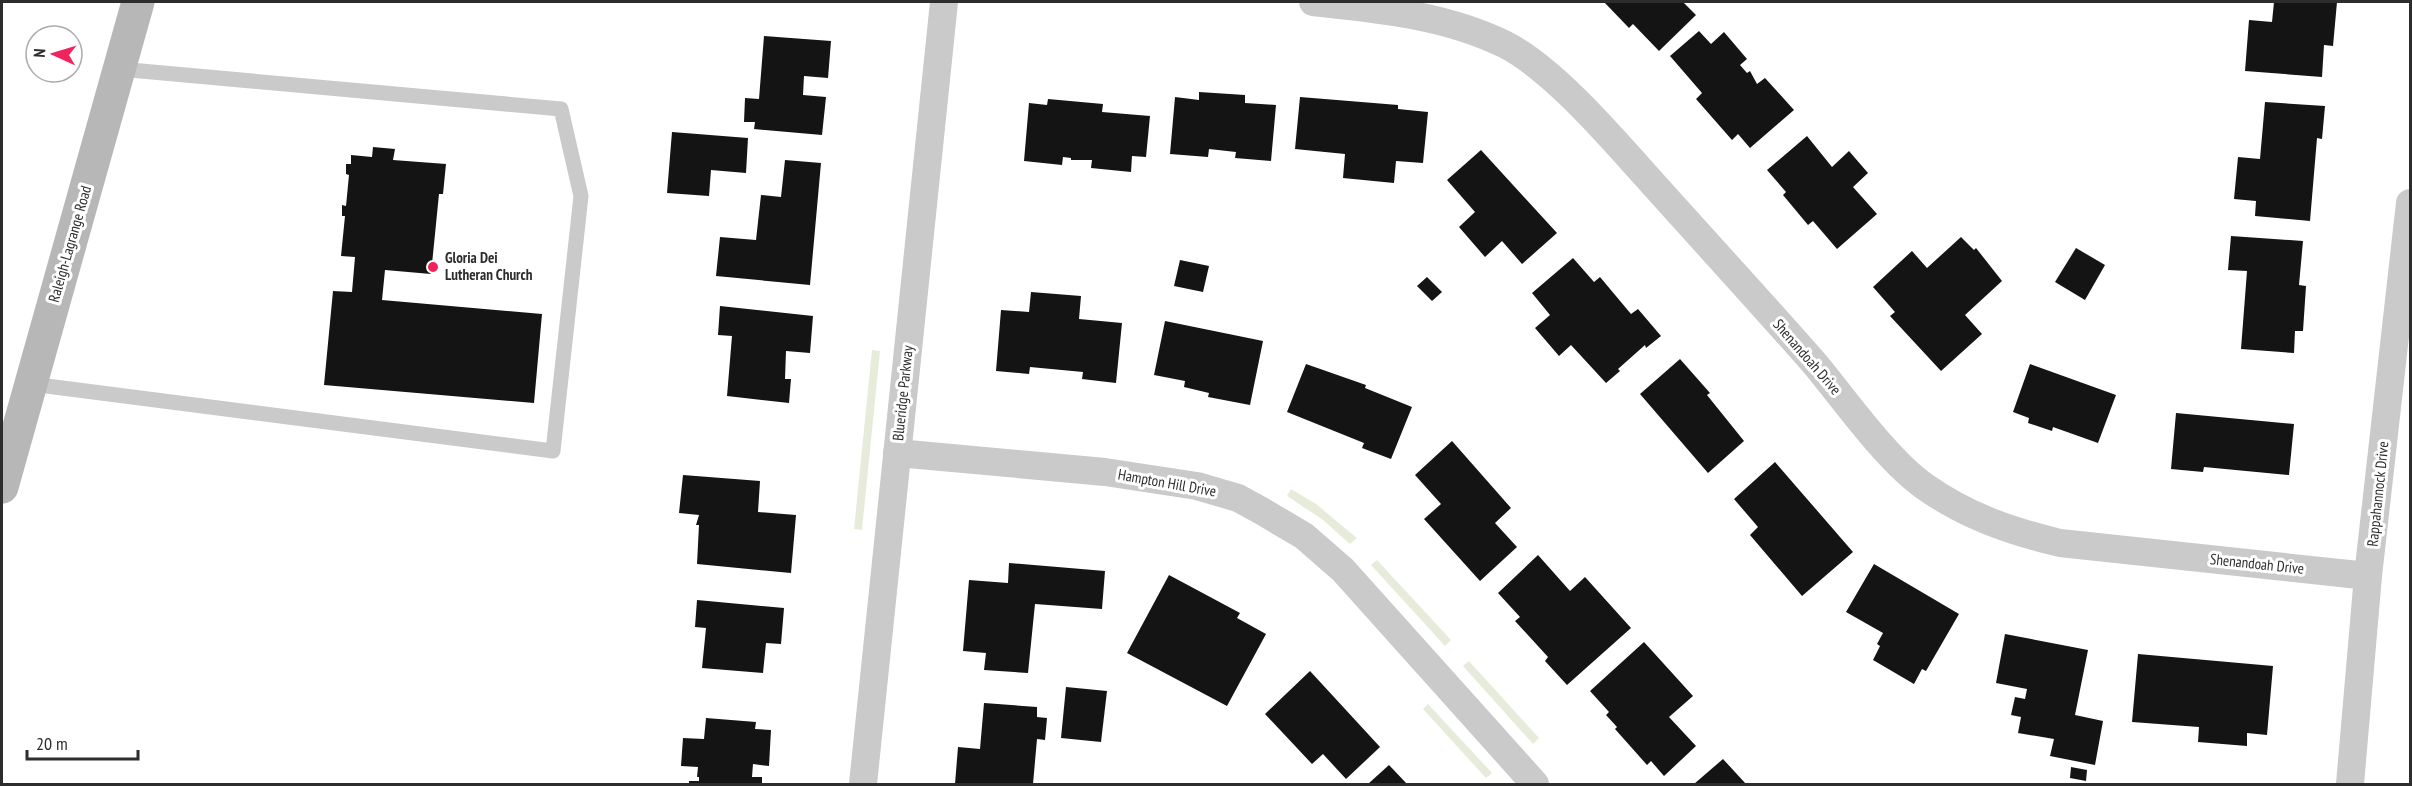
<svg xmlns="http://www.w3.org/2000/svg" width="2412" height="786" font-family="'PT Sans Narrow',sans-serif">
  <rect width="100%" height="100%" fill="#fff"/>
  <g fill="#e7ecda">
    <polygon points="872,350 880,351 862,530 854,529"/>
    <polygon points="1291,489 1316,504 1357,538 1350,544 1323,520 1287,496"/>
    <polygon points="1377,560 1451,640 1445,646 1371,565"/>
    <polygon points="1469,661 1539,738 1533,744 1463,666"/>
    <polygon points="1428,704 1492,773 1486,778 1423,709"/>
  </g>
  <g fill="#141414">
    <polygon points="1604,2 1683,2 1696,15 1659,51 1633,24 1629,28"/>
    <polygon points="2274,2 2337,2 2333,46 2324,45 2322,77 2245,71 2249,20 2272,22"/>
    <polygon points="1699,31 1711,44 1724,32 1747,59 1740,65 1747,73 1750,71 1757,84 1765,78 1794,110 1750,148 1738,134 1732,140 1696,99 1702,93 1670,56"/>
    <polygon points="764,36 831,41 828,78 804,76 803,95 826,97 822,135 754,129 755,122 744,122 745,98 759,99"/>
    <polygon points="1199,92 1245,95 1245,103 1276,105 1271,161 1235,158 1236,152 1209,149 1208,157 1170,154 1175,97 1199,100"/>
    <polygon points="1300,97 1398,105 1398,109 1428,112 1423,163 1396,161 1394,183 1343,178 1345,154 1295,149"/>
    <polygon points="1048,99 1103,104 1102,112 1150,116 1146,157 1132,156 1131,172 1091,168 1092,160 1071,160 1071,158 1063,157 1062,165 1024,161 1029,103 1047,105"/>
    <polygon points="2265,102 2325,106 2322,139 2317,138 2310,221 2255,216 2256,201 2234,199 2238,157 2260,159"/>
    <polygon points="672,132 748,138 746,173 711,170 709,196 667,193"/>
    <polygon points="1807,136 1832,167 1849,151 1868,173 1853,187 1877,214 1837,249 1813,221 1808,225 1783,195 1786,192 1767,170"/>
    <polygon points="373,147 395,149 393,160 446,164 443,194 439,194 431,274 385,270 382,300 542,314 534,403 324,385 333,291 352,292 355,257 341,256 345,216 342,216 342,205 346,206 349,175 346,174 346,164 351,164 351,155 372,157"/>
    <polygon points="1481,150 1557,233 1522,264 1502,241 1485,257 1459,227 1475,212 1447,180"/>
    <polygon points="785,160 821,163 810,285 716,276 720,237 756,240 761,195 781,197"/>
    <polygon points="2231,236 2303,241 2299,285 2306,286 2303,331 2295,331 2294,353 2241,349 2247,271 2228,270"/>
    <polygon points="1961,237 1974,250 1976,248 2002,281 1965,315 1982,334 1941,371 1890,316 1895,312 1873,287 1912,251 1927,268"/>
    <polygon points="2076,248 2105,265 2085,300 2055,282"/>
    <polygon points="1573,258 1594,282 1600,277 1631,314 1638,309 1661,336 1646,348 1645,345 1618,369 1620,371 1606,383 1571,345 1559,356 1535,328 1550,315 1532,293"/>
    <polygon points="1180,260 1209,266 1203,292 1174,286"/>
    <polygon points="1427,277 1442,292 1432,301 1417,286"/>
    <polygon points="1031,292 1081,296 1079,319 1122,323 1116,383 1082,379 1083,372 1030,367 1029,374 996,371 1001,310 1029,312"/>
    <polygon points="720,306 813,316 810,353 786,351 785,379 791,379 789,403 727,396 732,336 718,335"/>
    <polygon points="1165,321 1263,341 1250,405 1208,397 1209,393 1184,387 1185,381 1154,375"/>
    <polygon points="1680,359 1710,393 1707,395 1744,441 1708,473 1640,394"/>
    <polygon points="1306,364 1366,385 1365,388 1412,407 1391,459 1362,448 1364,443 1287,412"/>
    <polygon points="2030,364 2116,395 2098,443 2053,427 2052,431 2028,423 2029,418 2013,412"/>
    <polygon points="2176,413 2294,424 2289,475 2204,467 2203,472 2171,469"/>
    <polygon points="1452,441 1511,508 1495,523 1517,547 1480,581 1424,519 1441,504 1415,475"/>
    <polygon points="1775,462 1853,552 1802,596 1750,535 1758,527 1734,499"/>
    <polygon points="683,475 760,481 758,512 796,515 791,573 697,564 699,525 696,525 699,515 679,513"/>
    <polygon points="1538,555 1570,591 1585,577 1631,628 1567,685 1545,661 1548,657 1515,621 1520,617 1498,593"/>
    <polygon points="1009,563 1105,571 1102,609 1035,604 1028,673 984,670 986,653 963,651 969,580 1008,583"/>
    <polygon points="1874,564 1959,614 1926,671 1922,669 1914,684 1873,660 1880,646 1877,644 1883,633 1846,612"/>
    <polygon points="1169,575 1240,613 1237,618 1266,634 1227,706 1127,653"/>
    <polygon points="697,600 784,608 781,644 766,643 763,673 702,668 706,628 695,627"/>
    <polygon points="2005,634 2088,650 2075,715 2103,721 2095,765 2050,756 2054,739 2018,733 2021,717 2011,715 2015,697 2025,699 2027,689 1996,683"/>
    <polygon points="1644,642 1693,696 1669,717 1696,746 1664,776 1651,761 1647,765 1615,729 1617,727 1606,715 1609,712 1590,691"/>
    <polygon points="2138,654 2273,666 2267,735 2247,733 2247,746 2198,742 2199,727 2132,722"/>
    <polygon points="1310,671 1380,747 1346,779 1323,754 1312,764 1265,714"/>
    <polygon points="1066,687 1107,691 1101,742 1061,738"/>
    <polygon points="984,703 1037,707 1037,717 1047,718 1045,740 1037,739 1033,784 955,784 958,747 980,749"/>
    <polygon points="706,718 756,722 755,729 771,730 769,766 753,764 752,777 762,777 762,784 689,784 689,781 699,781 699,777 697,777 698,767 681,766 683,738 704,739"/>
    <polygon points="1723,759 1746,784 1694,784"/>
    <polygon points="1389,765 1407,784 1368,784"/>
    <polygon points="2071,767 2087,770 2086,781 2070,778"/>
  </g>
  <g fill="none" stroke-linecap="round" stroke-linejoin="round">
    <polyline stroke="#cacaca" stroke-width="15" points="31,384 553,451 581,196 561,109 119,69"/>
    <g stroke="#cacaca" stroke-width="28">
      <path d="M1313,2C1378,9 1445,15 1504,44C1549,66 1605,130 1638,167C1697,233 1757,298 1815,364C1845,400 1887,460 1924,486C1966,516 2010,531 2060,543L2368,576"/>
      <polyline points="897,453 1105,472 1197,486 1238,498 1260,510 1304,536 1343,570 1535,784"/>
      <polyline points="863,784 944,2"/>
      <polyline points="2350,784 2368,576 2410,203"/>
    </g>
    <polyline stroke="#b7b7b7" stroke-width="33" points="2,487 138,2"/>
  </g>
  <circle fill="#f0245d" stroke="#fff" stroke-width="2" cx="433" cy="267" r="6"/>
  <g text-anchor="middle" stroke-width="6" stroke-linejoin="round" paint-order="stroke">
    <g font-size="15" fill="#2d2d2d" stroke="#fff">
      <text transform="translate(70 244) rotate(-74)" y="5">Raleigh-Lagrange Road</text>
      <text transform="translate(1807 357) rotate(49)" y="5">Shenandoah Drive</text>
      <text transform="translate(903 393) rotate(-84)" y="5">Blueridge Parkway</text>
      <text transform="translate(1167 483) rotate(10)" y="5">Hampton Hill Drive</text>
      <text transform="translate(2378 494) rotate(-84)" y="5">Rappahannock Drive</text>
      <text transform="translate(2257 564) rotate(6)" y="5">Shenandoah Drive</text>
    </g>
    <g font-size="15" font-weight="bold" fill="#2d2d2d" stroke="#fff" text-anchor="start">
      <text x="445" y="263">Gloria Dei<tspan x="445" dy="17">Lutheran Church</tspan></text>
    </g>
  </g>
  <rect width="2412" height="786" fill="none" stroke="#2d2d2d" stroke-width="6"/>
  <g transform="translate(54 54) rotate(274)"><circle r="28" fill="#ffffff" stroke="#ababab" stroke-width="1.5"/>
  <path d="M0-4.5L10 22L0 15L-10 22Z" fill="#f0245d"/>
  <text y="-9" font-size="16" font-weight="bold" text-anchor="middle" fill="#2d2d2d">N</text>
  </g>
  <path d="M27 750v9h111v-9" fill="none" stroke="#2d2d2d" stroke-width="3"/>
  <text x="36" y="750" font-size="18" fill="#2d2d2d" stroke="#ffffff" stroke-width="4.5" paint-order="stroke">20 m</text>
</svg>
